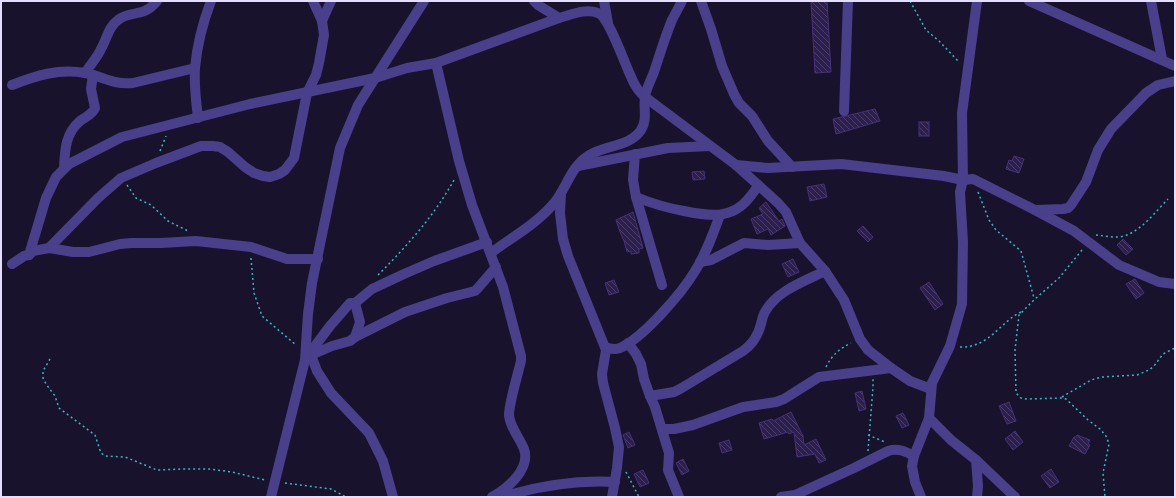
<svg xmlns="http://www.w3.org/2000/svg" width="1176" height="498" font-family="'DM Sans',sans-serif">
  <defs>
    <pattern id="building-back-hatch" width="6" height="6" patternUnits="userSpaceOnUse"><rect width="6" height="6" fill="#2c1f4d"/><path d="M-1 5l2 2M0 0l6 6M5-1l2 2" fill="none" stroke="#4a3f68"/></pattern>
  </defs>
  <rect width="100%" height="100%" fill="#19122c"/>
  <g fill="url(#building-back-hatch)" stroke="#463178">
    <polygon points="811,1 827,1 831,72 815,73"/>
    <polygon points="875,109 880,121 836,134 833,119"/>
    <rect x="919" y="122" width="10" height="14"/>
    <polygon points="1014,156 1024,159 1019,173 1006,169 1009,160 1012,161"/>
    <polygon points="704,171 705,179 693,180 692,172"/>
    <polygon points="824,184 827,197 810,201 807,187"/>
    <polygon points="766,202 779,221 782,219 785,226 771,235 768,229 757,234 751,219 763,214 759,208"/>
    <polygon points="633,212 643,248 639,249 639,253 631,254 631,251 627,252 624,241 620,232 616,220"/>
    <polygon points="863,226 873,237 868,242 857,231"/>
    <polygon points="1123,239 1133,249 1126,255 1117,245"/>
    <polygon points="793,259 799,272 788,277 782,264"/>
    <polygon points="1135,279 1144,293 1136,299 1126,284"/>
    <polygon points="614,280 619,292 609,295 605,283"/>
    <polygon points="929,282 943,304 935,310 920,288"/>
    <polygon points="862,391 866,409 859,411 855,393"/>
    <polygon points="1009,402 1016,421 1007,424 999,406"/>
    <polygon points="791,412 803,436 804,445 816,439 826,460 819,463 815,454 797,457 794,432 789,434 788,432 764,439 759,423 772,419 773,421"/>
    <polygon points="903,413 909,425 902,428 896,416"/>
    <polygon points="1015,431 1023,442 1013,450 1005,439"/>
    <polygon points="629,432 635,445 628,448 623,435"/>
    <polygon points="1077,435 1090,440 1088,444 1090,445 1085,454 1069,446 1074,437 1076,437"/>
    <polygon points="729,440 732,450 722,453 719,443"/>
    <polygon points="683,459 689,471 682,475 676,463"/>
    <polygon points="1051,469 1059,482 1050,488 1041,476"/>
    <polygon points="643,470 649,483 640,487 634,474"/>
  </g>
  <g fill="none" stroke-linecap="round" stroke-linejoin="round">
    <g stroke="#34b8bd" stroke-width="1.5" stroke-dasharray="2 3" stroke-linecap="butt">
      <polyline points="910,1 926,30 939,41 959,62"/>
      <polyline points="160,151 166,136"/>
      <polyline points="127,185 136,198 151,205 168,221 188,231"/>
      <polyline points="978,192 989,220 996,230 1021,251 1034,298"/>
      <path d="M1096,235C1106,236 1117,239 1127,235C1144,228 1156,211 1168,199"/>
      <polyline points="1082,250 1059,278 1035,299 1019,315 1015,350 1016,393 1021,398 1027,399 1062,398 1066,399 1088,420 1100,429 1106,436 1109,444 1103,473 1105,497"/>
      <polyline points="251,258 254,293 262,316 296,345"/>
      <path d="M378,275C407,246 434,216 454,180"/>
      <path d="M960,347C990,348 1000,321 1023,311"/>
      <polyline points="50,359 43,371 43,378 46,384 55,396 59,408 95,435 101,453 105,456 125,457 157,470 183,469 209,469 232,472 265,480"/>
      <path d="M826,367C832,355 839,349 851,343"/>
      <polyline points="1062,397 1091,380 1102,377 1137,375 1149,370 1154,366 1163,354 1175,348"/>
      <polyline points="868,435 885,442"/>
      <polyline points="868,451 873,387 873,379"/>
      <polyline points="626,472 639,497"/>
      <polyline points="285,483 331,489 346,497"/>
    </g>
    <g stroke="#493f8a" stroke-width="10">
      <polyline points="313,1 322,21"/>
      <path d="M534,1L538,5L559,18C571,15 585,8 598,13C610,17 627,72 635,85C638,90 641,94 645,97L736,165L778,203L786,212L800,243L825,271L844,300L860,339L868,350L891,368L910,381L931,389"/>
      <polyline points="604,1 608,23"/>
      <polyline points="701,1 711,29 722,66 734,94 739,103 752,116 768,141 792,167"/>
      <polyline points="1029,1 1175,66"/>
      <polyline points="1151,1 1162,59"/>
      <path d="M436,63L459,161L472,205L503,287L521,356V361C518,374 509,403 509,415C510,428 520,438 524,449C531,469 507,489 492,497"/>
      <path d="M85,73C90,65 97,58 101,49C107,39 108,27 118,20C132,9 142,19 157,1"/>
      <path d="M12,85C35,76 59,68 85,73C104,77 113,85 133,83L195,68"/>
      <polyline points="844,111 848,1"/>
      <path d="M198,118C196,102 194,84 195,68C197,46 203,22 211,1"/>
      <polyline points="635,154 633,180 636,197 662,285"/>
      <polyline points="736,165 768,168 841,164 944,176 963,180 973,179 1035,210 1074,231 1119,265 1159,282 1175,284"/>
      <polyline points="578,166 668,148 710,146"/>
      <path d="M64,168C65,150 65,134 80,121C85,117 92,115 95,108L91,89L93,75"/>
      <polyline points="561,193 560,213 563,239 568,256 606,350 602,374 603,383 615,428 619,447 617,468 612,497"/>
      <path d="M636,197C653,204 667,208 684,211C708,216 732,220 749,198C752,194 756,190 758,185"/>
      <polyline points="1035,210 1063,209 1068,208 1071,205 1086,182 1098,150 1111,129 1146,93 1158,85 1175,81"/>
      <polyline points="49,248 98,198 121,178 156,163 201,146 213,146 220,147 228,152 245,167 254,173 263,176 270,177 279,174 285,170 294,158 307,93 316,75 319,63 324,35 322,21 331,1"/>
      <path d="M491,253C512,237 537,224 555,202C567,187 570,168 588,156C604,145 630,147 641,130C648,119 643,108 645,97C646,89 651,80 654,72C660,54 665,37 672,20C675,14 679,7 682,1"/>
      <polyline points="29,255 46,198 56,177 69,164 122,137 250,104 375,78 407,68 436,63 559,18"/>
      <polyline points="700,262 711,260 744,243 768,245 800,243"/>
      <polyline points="12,264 24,256 29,255 33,251 49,248 73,252 89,252 120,244 131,243 161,243 196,241 251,247 287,259 318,259"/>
      <polyline points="355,337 405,312 447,298 475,291 478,288 496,267"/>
      <polyline points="628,343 636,354 641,364 644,379 650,396 655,407 669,453 668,470 679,497"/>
      <path d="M605,347C610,349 614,350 620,348C643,338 682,293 695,271C706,254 713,234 720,215"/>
      <polyline points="310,353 311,355 332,346 350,341 355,337 360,322 355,303"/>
      <polyline points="311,355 317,371 331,393 369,433 383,461 393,497"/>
      <polyline points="306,358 330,326 350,303 355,303 372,289 404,274 434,261 487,242"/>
      <path d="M650,396L674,392L680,389L743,351C753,344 758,336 761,324C762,320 763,315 765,312C776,291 805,281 825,271"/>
      <polyline points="929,418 951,440 976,460 1015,497"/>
      <polyline points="662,429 674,429 693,425 743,407 776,402 784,399 819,377 891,368"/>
      <polyline points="976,460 978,486 977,497"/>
      <path d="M509,495C544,485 578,480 615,482"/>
      <polyline points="271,497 305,360 308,314 312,283 340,148 358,105 424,1"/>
      <path d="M781,497L795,495L854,468L888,451C898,448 905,451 914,456"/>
      <polyline points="921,497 915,482 912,466 914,456 929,418 932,383 950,346 962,304 963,242 960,192 963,180 962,113 977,1"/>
    </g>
  </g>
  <rect width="1176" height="498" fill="none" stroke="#e5defe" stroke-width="4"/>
</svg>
